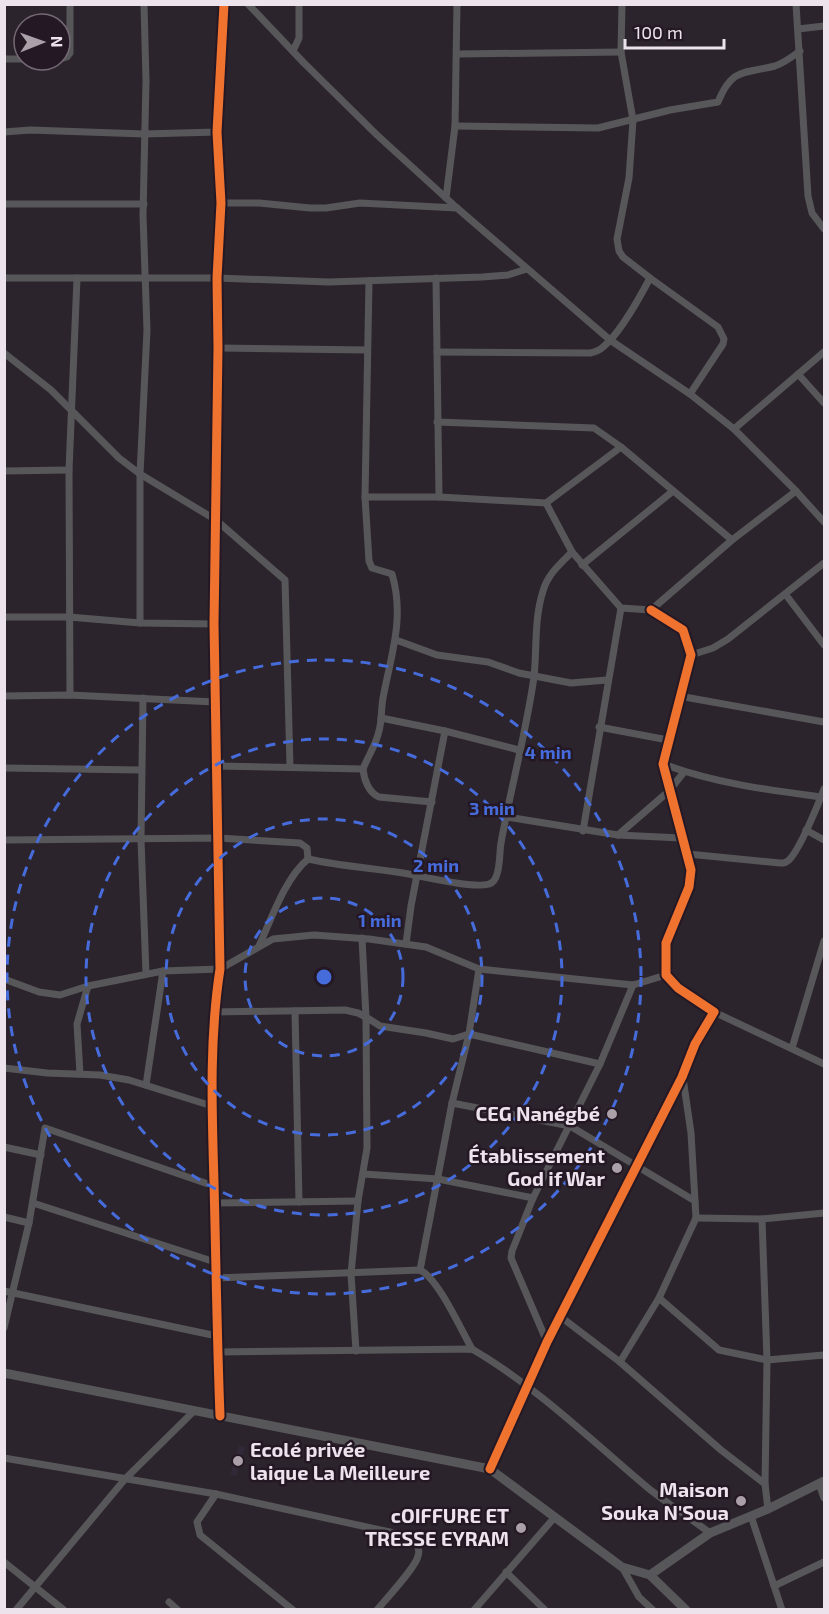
<svg xmlns="http://www.w3.org/2000/svg" width="829" height="1614" font-family="'Exo 2',sans-serif">
  <rect width="100%" height="100%" fill="#2c242c"/>
  <polygon fill="#312938" points="239,1446 245,1447 236,1476 230,1475"/>
  <g fill="none" stroke-linecap="round" stroke-linejoin="round">
    <g stroke="#57575a" stroke-width="7">
      <polyline points="248,4 304,63 377,135 457,208 610,340 690,394 734,429 796,491 824,522"/>
      <polyline points="796,4 808,196 812,213 824,229"/>
      <polyline points="798,29 824,26"/>
      <polyline points="293,51 299,38 299,4"/>
      <polyline points="458,54 621,52"/>
      <polyline points="4,59 24,59"/>
      <polyline points="60,59 67,57 70,53 70,4"/>
      <path d="M455,126L598,128L670,110L718,102C732,67 744,74 775,66C784,63 792,57 800,51"/>
      <polyline points="4,132 30,130 144,134 217,132"/>
      <polyline points="446,198 455,126 457,4"/>
      <polyline points="221,203 259,203 310,208 326,208 360,203 457,208"/>
      <polyline points="4,204 144,204"/>
      <polyline points="4,278 217,278 329,282 482,277 508,275 527,269"/>
      <polyline points="436,278 439,497"/>
      <polyline points="650,278 718,327 724,339 723,344 690,394"/>
      <polyline points="218,348 367,350"/>
      <path d="M437,352L590,353C595,352 599,351 603,347C619,334 640,297 650,278L623,257L619,251L617,239L629,178L633,120L621,52L622,4"/>
      <polyline points="4,353 51,390 119,458 140,474 216,520 285,580 290,766"/>
      <polyline points="798,374 824,403"/>
      <polyline points="437,422 594,428 621,447 732,540"/>
      <polyline points="734,429 824,352"/>
      <polyline points="4,471 69,470"/>
      <polyline points="365,497 439,497 546,503 572,552 621,608 651,610 732,540 796,491"/>
      <polyline points="546,503 621,447"/>
      <polyline points="582,565 673,491"/>
      <polyline points="786,595 824,645"/>
      <polyline points="4,617 69,617 140,623 214,624"/>
      <polyline points="140,623 140,474 147,330 143,215 146,81 144,4"/>
      <polyline points="396,640 437,655 488,662 519,673 571,683 607,680"/>
      <polyline points="691,655 713,648 728,639 824,563"/>
      <polyline points="70,695 69,470 77,278"/>
      <polyline points="4,696 70,695 215,702"/>
      <polyline points="679,696 824,722"/>
      <polyline points="143,698 141,840 146,974"/>
      <polyline points="381,718 445,731 519,750"/>
      <polyline points="599,727 668,740"/>
      <path d="M663,764C714,783 768,790 821,797"/>
      <path d="M216,766L363,769C368,756 376,745 379,731C382,720 381,709 383,698C391,655 405,618 392,574L372,568L369,561L365,497L369,281"/>
      <polyline points="4,768 141,770"/>
      <path d="M363,769C364,780 369,793 379,797L432,802"/>
      <polyline points="507,817 618,835 681,838"/>
      <polyline points="806,830 824,840"/>
      <polyline points="583,831 621,608"/>
      <polyline points="618,835 669,791 684,772"/>
      <polyline points="4,840 218,838 300,843 307,848 308,859"/>
      <path d="M688,854L780,863C785,863 785,863 789,860C800,849 818,805 824,789"/>
      <polyline points="362,938 366,1017 380,1026 426,1033 453,1039 469,1034 600,1064"/>
      <polyline points="406,944 411,906 445,731"/>
      <path d="M259,946C271,920 285,878 308,859C340,866 371,868 403,873C422,876 473,889 489,884C501,881 499,853 501,843C511,787 526,733 534,677C537,649 534,619 543,591C548,574 560,564 572,552"/>
      <polyline points="4,979 39,992 60,995 88,986 163,971 220,969 273,939 314,935 369,939 426,947 479,969 633,985 666,975"/>
      <polyline points="295,1011 299,1202"/>
      <polyline points="213,1012 345,1010 358,1013 366,1017 367,1148 358,1201 351,1274 356,1351"/>
      <polyline points="714,1012 824,1064"/>
      <polyline points="792,1048 824,941"/>
      <polyline points="4,1068 47,1073 100,1075 129,1080 212,1106"/>
      <polyline points="80,1074 77,1024 88,986"/>
      <polyline points="683,1078 691,1133 695,1201"/>
      <polyline points="146,1085 163,971"/>
      <polyline points="452,1103 570,1126 695,1201 696,1218 659,1298 620,1362"/>
      <polyline points="4,1147 41,1155"/>
      <polyline points="363,1174 438,1179 533,1198"/>
      <polyline points="33,1203 215,1262"/>
      <polyline points="215,1203 358,1201"/>
      <polyline points="4,1217 29,1223"/>
      <polyline points="696,1218 762,1219 824,1213"/>
      <polyline points="762,1219 767,1360 765,1484 768,1509"/>
      <polyline points="420,1270 452,1103 469,1034 479,969"/>
      <path d="M215,1278L420,1270C438,1278 461,1330 472,1349"/>
      <polyline points="4,1291 217,1336"/>
      <polyline points="659,1298 719,1350 767,1360 824,1355"/>
      <polyline points="561,1317 620,1362 721,1450 765,1484"/>
      <polyline points="4,1328 29,1223 45,1128 214,1186"/>
      <polyline points="547,1342 511,1258 512,1251 533,1198 600,1064 633,985"/>
      <path d="M218,1352L472,1349C537,1387 591,1440 648,1488C668,1504 690,1518 710,1533"/>
      <path d="M220,1416C217,1339 216,1261 214,1183C212,1112 209,1040 220,969L214,624L218,348L217,278L221,203L217,132L224,4"/>
      <path d="M4,1458L216,1494L408,1536C416,1541 421,1547 418,1556C416,1567 386,1599 377,1610"/>
      <polyline points="490,1469 547,1342 682,1077 695,1044 714,1012 678,988 666,975 666,943 689,887 691,870 663,764 691,655 683,630 651,610"/>
      <polyline points="819,1484 824,1498"/>
      <polyline points="216,1494 197,1522 200,1535 293,1610"/>
      <polyline points="751,1516 782,1610"/>
      <polyline points="4,1562 64,1610"/>
      <polyline points="622,1567 639,1597 653,1610"/>
      <polyline points="506,1572 545,1610"/>
      <polyline points="774,1586 824,1562"/>
      <polyline points="169,1602 178,1610"/>
      <polyline points="16,1610 125,1479 194,1411"/>
      <polyline points="474,1610 554,1518"/>
    </g>
    <g stroke="#57575a" stroke-width="9">
      <polyline points="4,1373 490,1469 622,1567 650,1575 686,1610"/>
      <polyline points="650,1575 710,1533 768,1509 824,1481"/>
    </g>
    <defs>
      <g id="cycleway">
        <path d="M220,1416C217,1339 216,1261 214,1183C212,1112 209,1040 220,969L214,624L218,348L217,278L221,203L217,132L224,4"/>
        <polyline points="490,1469 547,1342 682,1077 695,1044 714,1012 678,988 666,975 666,943 689,887 691,870 663,764 691,655 683,630 651,610"/>
      </g>
    </defs>
    <use href="#cycleway" stroke="#251825" stroke-width="13"/>
    <use href="#cycleway" stroke="#ef722f" stroke-width="9"/>
  </g>
  <g fill="none" stroke="#466cdc" stroke-width="3" stroke-dasharray="10 8">
    <circle cx="324" cy="977" r="79"/>
    <circle cx="324" cy="977" r="158"/>
    <circle cx="324" cy="977" r="238"/>
    <circle cx="324" cy="977" r="317"/>
  </g>
  <g fill="#a9a0a9" stroke="#251825" stroke-width="2">
    <circle cx="612" cy="1114" r="6"/>
    <circle cx="617" cy="1168" r="6"/>
    <circle cx="238" cy="1461" r="6"/>
    <circle cx="741" cy="1501" r="6"/>
    <circle cx="521" cy="1528" r="6"/>
  </g>
  <g text-anchor="middle" stroke-width="5" stroke-linejoin="round" paint-order="stroke">
    <g font-size="20" font-weight="bold" fill="#ece3ec" stroke="#251825" text-anchor="end">
      <text x="600" y="1121">CEG Nanégbé</text>
      <text x="605" y="1163">Établissement<tspan x="605" dy="23">God if War</tspan></text>
      <text x="250" y="1457" text-anchor="start">Ecolé privée<tspan x="250" dy="23">laique La Meilleure</tspan></text>
      <text x="729" y="1497">Maison<tspan x="729" dy="23">Souka N'Soua</tspan></text>
      <text x="509" y="1523">cOIFFURE ET<tspan x="509" dy="23">TRESSE EYRAM</tspan></text>
    </g>
  </g>
  <circle cx="324" cy="977" r="9" fill="#466cdc" stroke="#251825" stroke-width="3"/>
  <g font-size="18" text-anchor="middle" font-weight="bold" fill="#466cdc" stroke="#251825" stroke-width="5" stroke-linejoin="round" paint-order="stroke">
    <text x="548" y="759">4 min</text>
    <text x="492" y="815">3 min</text>
    <text x="436" y="872">2 min</text>
    <text x="380" y="927">1 min</text>
  </g>
  <rect width="829" height="1614" fill="none" stroke="#ece3ec" stroke-width="12"/>
  <g transform="translate(42 42) rotate(89)"><circle r="28" fill="#251825" stroke="#756975" stroke-width="1.5"/>
  <path d="M0-4.5L10 22L0 15L-10 22Z" fill="#a9a0a9"/>
  <text y="-9" font-size="16" font-weight="bold" text-anchor="middle" fill="#ece3ec">N</text>
  </g>
  <path d="M625 39v9h99v-9" fill="none" stroke="#ece3ec" stroke-width="3"/>
  <text x="634" y="39" font-size="18" fill="#ece3ec" stroke="#251825" stroke-width="4.5" paint-order="stroke">100 m</text>
</svg>
